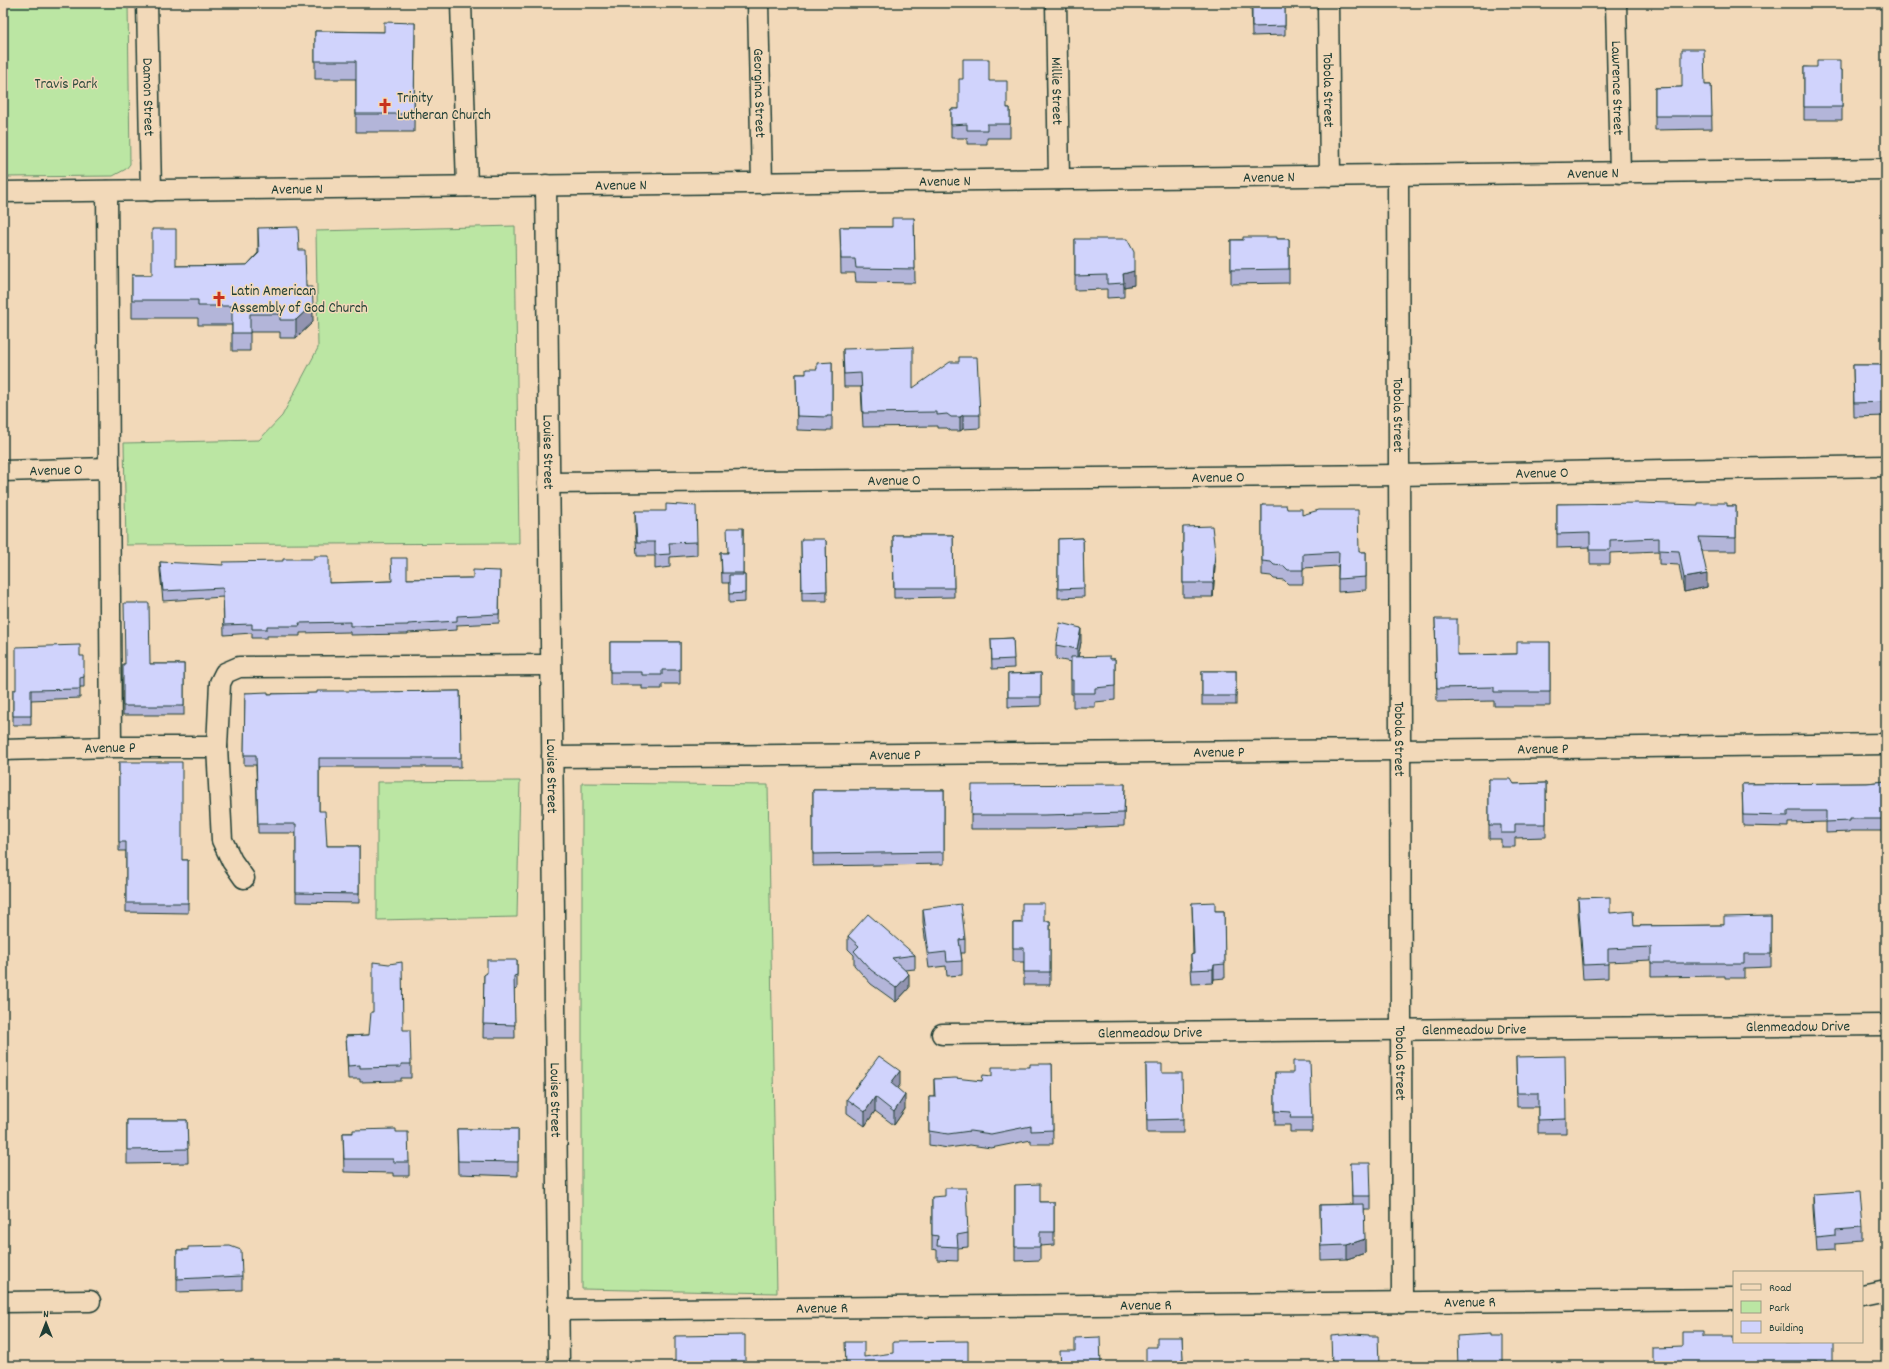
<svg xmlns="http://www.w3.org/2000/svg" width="1889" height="1369" font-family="Dekko,sans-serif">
  <rect width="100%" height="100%" fill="#f2d9b9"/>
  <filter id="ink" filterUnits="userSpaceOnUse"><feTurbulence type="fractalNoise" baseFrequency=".025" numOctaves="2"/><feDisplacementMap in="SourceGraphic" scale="8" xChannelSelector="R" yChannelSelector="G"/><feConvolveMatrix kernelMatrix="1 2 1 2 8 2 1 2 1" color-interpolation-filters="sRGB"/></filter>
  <g filter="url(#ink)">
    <g fill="#bbe6a3" stroke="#6d926c">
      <polygon points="3,3 128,3 130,164 126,169 113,176 3,177"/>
      <polygon points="515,226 519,543 126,545 124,443 259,440 282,416 318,348 316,231"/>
      <polygon points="520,781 517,917 377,920 377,782"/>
      <polygon points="582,783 768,785 777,1293 582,1289"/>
    </g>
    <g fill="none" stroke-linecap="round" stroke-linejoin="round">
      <defs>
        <g id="minor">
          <path id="s1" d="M147,3L151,191"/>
          <polyline points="461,3 467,186"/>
          <path id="s2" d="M758,3L762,183"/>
          <path id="s3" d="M1056,3L1059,179"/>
          <path id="s4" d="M1328,3L1330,176"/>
          <path id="s5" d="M1616,3L1620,173"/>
          <path id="s6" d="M1398,175L1402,1303"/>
          <path id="s7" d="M546,185L559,1366"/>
          <polyline points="107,191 111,747"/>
          <path id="s8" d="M3,192L1886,169"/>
          <path id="s9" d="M3,471L109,468"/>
          <path id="s10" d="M549,483L1399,475L1886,466"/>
          <path id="s11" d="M3,750L111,747H217"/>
          <path id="s12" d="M552,757L1400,750L1886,744"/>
          <polyline points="244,878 232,861 222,840 217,747 220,683 225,673 239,667 550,665"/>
          <path id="s13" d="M942,1034L1886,1025"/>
          <polyline points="1862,1295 1886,1290"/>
          <polyline points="3,1302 90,1301"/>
          <path id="s14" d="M558,1310L1734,1299"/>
        </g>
      </defs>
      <use href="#minor" stroke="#1f3d34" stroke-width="23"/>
      <use href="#minor" stroke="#f2d9b9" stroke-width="20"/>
    </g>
    <g fill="#b3b5d9" stroke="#1f3d34">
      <polygon points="1251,3 1285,3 1285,35 1252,36"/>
      <polygon points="415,23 414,132 356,132 356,79 315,79 315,31 384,32"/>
      <polygon points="1804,67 1842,70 1842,120 1804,120"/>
      <polygon points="989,81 1007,108 1010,108 1010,138 987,138 987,144 967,144 967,138 951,138 951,109 959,109"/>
      <polygon points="1705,85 1711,85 1712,129 1655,130 1655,88 1682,87"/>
      <polygon points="914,218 915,283 856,282 855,273 841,273 840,227 892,227"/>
      <polygon points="258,228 299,250 313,322 296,338 280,338 280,332 250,332 250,351 232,351 232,325 198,325 198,318 132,318 132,275 152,275 176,266 247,265 258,253"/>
      <polygon points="1075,239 1134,285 1124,287 1124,297 1107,298 1107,289 1075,290"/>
      <polygon points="1277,239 1289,239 1289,283 1231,284 1231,240"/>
      <polygon points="843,349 913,388 980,415 980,428 963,429 960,431 951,431 947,428 937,428 937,426 863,427 861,387 844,387"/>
      <polygon points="832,362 832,430 827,430 827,431 797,430 796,374 806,374"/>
      <polygon points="1853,365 1886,365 1886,416 1854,417"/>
      <polygon points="1557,504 1736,506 1736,551 1702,551 1707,587 1684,592 1679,565 1659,564 1659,551 1610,553 1610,564 1590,564 1590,547 1557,548"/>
      <polygon points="1262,505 1287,509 1302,515 1359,552 1366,552 1366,590 1338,592 1338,566 1303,568 1303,584 1288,584 1284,580 1274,579 1271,576 1262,575"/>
      <polygon points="635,511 697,542 697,555 670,557 670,567 655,569 655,556 637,556 635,525"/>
      <polygon points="1183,527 1215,566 1213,597 1183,597"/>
      <polygon points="743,528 743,575 745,575 745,602 729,603 729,583 722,583 721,553 727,553"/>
      <polygon points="893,535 953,535 954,597 894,598"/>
      <polygon points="1083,538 1084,597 1058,598 1058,539"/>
      <polygon points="801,541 826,541 827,601 802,601"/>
      <polygon points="160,562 329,583 392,581 407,579 473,578 500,571 499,623 457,625 457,630 408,633 408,634 350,635 350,632 300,633 300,636 267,636 267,638 252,638 252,633 224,635 223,597 163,601 160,571"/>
      <polygon points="1435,619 1457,655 1517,654 1550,642 1550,706 1494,706 1494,701 1437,702"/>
      <polygon points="1013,638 1014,668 992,669 991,639"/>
      <polygon points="610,642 680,642 680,684 662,684 662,689 642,689 642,685 610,685"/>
      <polygon points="1081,642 1078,657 1110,659 1115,659 1115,700 1095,702 1095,707 1073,707 1073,694 1071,694 1071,662 1056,659 1056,645"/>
      <polygon points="80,656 84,677 84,687 80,687 80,698 31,700 31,725 13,725 13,690 16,690"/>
      <rect x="123" y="664" width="61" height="51"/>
      <rect x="1202" y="671" width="34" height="34"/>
      <polygon points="1041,673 1041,706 1008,707 1008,674"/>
      <polygon points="460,691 461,767 319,767 319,811 327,846 359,846 359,903 296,902 296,833 258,833 256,765 244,765 245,693 268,694"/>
      <polygon points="119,762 182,860 188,860 188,913 126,912 126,851 119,851"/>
      <polygon points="1489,779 1514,784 1546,783 1546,837 1515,838 1515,847 1501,847 1501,839 1489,839"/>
      <polygon points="1886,781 1886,831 1850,831 1850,832 1826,833 1826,822 1788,823 1788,827 1743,826 1742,784 1867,783"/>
      <polygon points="1125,784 1124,826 1044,829 971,829 971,815"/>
      <polygon points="813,790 944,790 944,864 813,866"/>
      <polygon points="1578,898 1610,913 1634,926 1724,925 1771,916 1771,967 1744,968 1744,978 1725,978 1725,976 1651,977 1651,960 1608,962 1608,978 1583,979 1578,912"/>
      <polygon points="1192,903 1215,911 1224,911 1225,978 1214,979 1213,983 1192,984 1191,968 1191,955 1193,954"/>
      <polygon points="923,909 965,939 965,953 961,953 962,961 962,975 947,976 946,966 929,968 923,922"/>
      <polygon points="1044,921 1050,921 1050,985 1024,985 1024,962 1013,962 1013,923"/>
      <polygon points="848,936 915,955 915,969 905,970 909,988 896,1002 871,984 854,965 854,955 848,949"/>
      <polygon points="517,960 517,989 514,990 515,1038 483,1038 484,975"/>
      <polygon points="403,1030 411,1064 411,1078 401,1078 401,1081 360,1082 360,1079 348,1079 346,1036 369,1035"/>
      <polygon points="1516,1057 1566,1119 1566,1133 1538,1133 1538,1107 1517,1107"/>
      <polygon points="1052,1064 1053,1144 1031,1144 1031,1140 991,1148 970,1145 948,1148 929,1145 929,1097 934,1097 934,1079 982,1081 992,1076 1030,1067"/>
      <polygon points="1146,1064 1162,1073 1183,1119 1183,1133 1147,1133"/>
      <polygon points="1275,1073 1312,1118 1312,1132 1290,1132 1290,1125 1275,1125"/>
      <polygon points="900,1085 897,1088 905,1109 894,1125 875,1111 865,1126 847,1113 847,1099"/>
      <polygon points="127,1120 187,1120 188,1163 127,1164"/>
      <polygon points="457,1129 518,1129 518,1176 458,1174"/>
      <polygon points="396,1132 409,1162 409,1176 393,1176 393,1173 344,1172 343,1133"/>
      <polygon points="1351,1163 1371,1196 1371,1210 1364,1210 1365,1253 1347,1259 1321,1260 1320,1205 1352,1204"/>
      <polygon points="1015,1185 1040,1202 1054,1202 1054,1245 1040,1246 1040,1260 1015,1261"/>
      <polygon points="1813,1194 1863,1228 1863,1242 1835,1244 1835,1250 1816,1251 1813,1208"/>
      <polygon points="932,1197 968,1233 968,1247 958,1248 958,1261 937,1260 937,1250 932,1249"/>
      <polygon points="177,1250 188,1250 242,1276 242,1290 177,1292"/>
      <polygon points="1182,1337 1183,1366 1146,1366"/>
      <polygon points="1703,1337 1833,1366 1653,1366 1683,1346"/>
    </g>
    <g fill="#9294b0" stroke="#1f3d34">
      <polygon points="1134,271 1134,285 1124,287 1123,274"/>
      <polygon points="313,304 313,322 296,338 296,320"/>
      <polygon points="963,415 963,429 960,431 960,417"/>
      <polygon points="1215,552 1215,566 1213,597 1213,583"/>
      <polygon points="1707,574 1707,587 1684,592 1684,578"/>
      <polygon points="1081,628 1081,642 1077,663 1077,649"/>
      <polygon points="1214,965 1214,979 1213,983 1213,969"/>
      <polygon points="909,974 909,988 896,1002 896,988"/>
      <polygon points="900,1071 900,1085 891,1097 891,1083"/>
      <polygon points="905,1095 905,1109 894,1125 894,1112"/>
      <polygon points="875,1097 875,1111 865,1126 865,1112"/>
      <polygon points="1365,1239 1365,1253 1347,1259 1347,1245"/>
    </g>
    <g fill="#d0d3fc" stroke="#1f3d34">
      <polygon points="1252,3 1285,3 1285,26 1252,27"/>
      <polygon points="384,22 415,23 414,114 356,114 356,61 315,61 315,31 384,32"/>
      <polygon points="1682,49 1704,49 1705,85 1711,85 1712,116 1655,116 1655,88 1682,87"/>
      <polygon points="963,59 989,59 989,81 1007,81 1007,108 1010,108 1010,124 987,124 987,130 967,130 967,124 951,125 951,109 959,109 959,79 963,79"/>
      <polygon points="1817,60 1840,60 1840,70 1842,70 1842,107 1804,107 1804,67 1817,67"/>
      <polygon points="892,218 914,218 915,269 856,268 855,259 841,259 840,227 892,227"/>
      <polygon points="298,227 299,250 305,250 306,287 312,287 313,304 296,320 280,320 280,314 250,314 250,333 232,333 232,306 198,306 198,300 132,300 132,275 152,275 152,229 176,229 176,266 247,265 259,253 258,228"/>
      <polygon points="1243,237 1277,237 1277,239 1289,239 1289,269 1231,270 1231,240 1243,240"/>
      <polygon points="1075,239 1127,239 1134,252 1134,271 1123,274 1124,283 1107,284 1107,275 1075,276"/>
      <polygon points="913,347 913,388 950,362 959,362 959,357 977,357 980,415 963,415 960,417 951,417 947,414 937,415 937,412 863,413 861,373 844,374 843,349"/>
      <polygon points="832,362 832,416 827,416 827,417 797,416 796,374 806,374 806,369 817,369 817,363"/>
      <polygon points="1853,365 1886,365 1886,402 1854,403"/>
      <polygon points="1641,503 1698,505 1698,503 1727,503 1727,506 1736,506 1736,538 1699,537 1707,574 1684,578 1679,551 1659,550 1659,538 1610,540 1610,550 1590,550 1590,533 1557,534 1557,504"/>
      <polygon points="666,504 696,506 697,542 669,543 670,554 655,555 655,542 637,542 635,511 666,511"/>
      <polygon points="1262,505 1286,505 1287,509 1302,509 1302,515 1319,510 1358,510 1359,552 1366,552 1366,577 1338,579 1339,552 1303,554 1303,570 1288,570 1284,566 1274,565 1271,562 1262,561"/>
      <polygon points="1212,526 1215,552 1213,583 1183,583 1183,527"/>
      <polygon points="727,528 743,528 743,573 722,573 721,553 728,553"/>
      <polygon points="893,535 953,535 954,588 894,588"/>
      <polygon points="1083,538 1084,588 1058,589 1058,539"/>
      <polygon points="802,539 824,539 826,541 827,591 802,592 801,541"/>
      <polygon points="314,556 329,556 329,583 392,581 391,558 407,558 407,579 473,578 473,570 500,571 499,614 457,616 457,621 408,624 408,625 350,626 350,622 299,623 300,626 267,626 267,629 252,629 252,624 224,625 223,588 163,591 160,562 223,565 223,562 283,561 283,559 314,559"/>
      <polygon points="729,575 745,575 745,593 729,594"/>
      <polygon points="124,603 149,603 150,664 184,664 184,706 123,706 123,664 125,664"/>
      <polygon points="1435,619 1457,619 1457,655 1517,654 1517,642 1550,642 1550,692 1494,692 1494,687 1437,688"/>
      <polygon points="1060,623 1081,628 1077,649 1056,645"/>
      <polygon points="1013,638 1014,659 992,660 991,639"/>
      <polygon points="610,642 680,642 680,670 662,670 662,675 642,675 642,672 610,672"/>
      <polygon points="80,645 80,656 84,656 84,677 80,678 80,689 31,690 31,716 13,716 13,690 16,690 16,647"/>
      <polygon points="1110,656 1110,659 1115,659 1115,686 1095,688 1095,693 1073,693 1073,680 1071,680 1071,657"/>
      <rect x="1202" y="671" width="34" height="25"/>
      <polygon points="1041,673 1041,697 1008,697 1008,674"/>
      <polygon points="317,691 363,691 363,692 460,691 461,758 319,758 319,811 325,811 327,846 359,846 359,894 296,893 296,824 258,824 256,755 244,755 245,693 268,692 268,694 317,693"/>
      <polygon points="119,762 182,762 182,860 188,860 188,903 126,903 126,842 119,842"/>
      <polygon points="1489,779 1511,779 1514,784 1546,783 1546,824 1515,824 1515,833 1501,833 1501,825 1489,825"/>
      <polygon points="1886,781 1886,819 1850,819 1850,821 1826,822 1826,811 1788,811 1788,816 1743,815 1742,784 1867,783"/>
      <polygon points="1125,784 1124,813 1044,815 971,815 972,785"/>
      <polygon points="813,790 944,790 944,852 813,854"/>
      <polygon points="1610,897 1610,913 1633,911 1634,926 1724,925 1724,917 1771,916 1771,954 1744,954 1744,964 1725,964 1725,963 1651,963 1651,947 1608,949 1608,964 1583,965 1578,898"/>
      <polygon points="1215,902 1215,911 1224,911 1225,964 1214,965 1213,969 1192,970 1191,955 1194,954 1192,903"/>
      <polygon points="1022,903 1044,903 1044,921 1050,921 1050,972 1024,972 1024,948 1013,948 1013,923 1022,923"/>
      <polygon points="961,904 965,939 959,940 962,961 947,962 946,952 929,954 923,909"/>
      <polygon points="868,914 915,955 892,958 909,974 896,988 871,970 854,951 859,946 848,936"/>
      <polygon points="487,960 517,960 517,975 514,976 515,1025 483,1024 484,975 487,973"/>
      <polygon points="373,962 389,964 402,962 403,1030 410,1030 411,1064 401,1064 401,1067 360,1068 360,1065 348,1066 346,1036 369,1035 371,1012 373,1012"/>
      <polygon points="879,1056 900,1071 891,1083 905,1095 894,1112 875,1097 865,1112 847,1099"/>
      <polygon points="1565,1056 1566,1119 1538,1120 1538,1093 1517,1093 1516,1057"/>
      <polygon points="1293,1061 1310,1061 1312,1118 1290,1118 1291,1112 1275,1111 1275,1073 1293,1073"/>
      <polygon points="1030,1064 1052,1064 1053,1130 1031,1131 1031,1126 991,1134 970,1131 948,1134 929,1131 929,1097 935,1097 934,1079 955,1078 982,1081 983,1075 992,1076 992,1067 1030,1067"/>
      <polygon points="1146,1064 1162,1064 1162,1073 1182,1073 1183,1119 1147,1120"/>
      <polygon points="127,1120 187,1120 188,1149 127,1150"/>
      <polygon points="396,1129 396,1132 408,1132 409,1162 393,1162 393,1159 344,1159 343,1133 353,1133 353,1130"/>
      <polygon points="457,1129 518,1129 518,1162 458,1161"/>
      <polygon points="1351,1163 1370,1163 1371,1196 1352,1196"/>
      <polygon points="1040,1184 1040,1202 1054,1202 1054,1232 1040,1232 1040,1247 1015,1247 1015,1185"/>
      <polygon points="945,1188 966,1188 968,1233 957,1235 958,1247 937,1246 938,1236 932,1235 932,1197 945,1196"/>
      <polygon points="1860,1191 1863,1228 1835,1230 1835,1236 1816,1238 1813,1194"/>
      <polygon points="1364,1204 1365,1239 1347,1245 1321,1246 1320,1205"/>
      <polygon points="230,1246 241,1250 242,1276 177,1279 177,1250 188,1250 188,1247"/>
      <polygon points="1683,1332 1703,1332 1703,1337 1734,1337 1734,1342 1833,1342 1833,1366 1818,1366 1818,1362 1769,1363 1769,1366 1653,1366 1653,1347 1683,1346"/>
      <polygon points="1354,1334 1369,1335 1369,1336 1378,1336 1379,1366 1332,1366 1331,1336"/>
      <polygon points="1490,1334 1490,1336 1503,1336 1503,1366 1458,1366 1457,1336"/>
      <polygon points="745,1335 745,1366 675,1366 675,1336"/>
      <polygon points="1100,1337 1101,1366 1061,1366 1060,1351 1075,1351 1075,1338"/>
      <polygon points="1157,1337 1182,1337 1183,1359 1181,1359 1181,1366 1146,1366 1146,1347 1157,1347"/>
      <polygon points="968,1341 968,1366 846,1366 845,1342 864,1342 864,1357 893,1353 893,1342"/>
    </g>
  </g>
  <defs>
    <symbol id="church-bare" viewBox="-9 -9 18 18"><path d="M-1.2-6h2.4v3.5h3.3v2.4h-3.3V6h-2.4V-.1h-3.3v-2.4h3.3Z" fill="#c8321e" stroke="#f2d9b9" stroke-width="2.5" paint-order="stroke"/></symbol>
  </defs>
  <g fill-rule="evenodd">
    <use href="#church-bare" x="374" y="95" width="22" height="22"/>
    <use href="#church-bare" x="208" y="288" width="22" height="22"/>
  </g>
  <g text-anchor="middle" stroke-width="3" stroke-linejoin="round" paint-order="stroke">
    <g font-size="15" fill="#2f4e3f" stroke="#f2d9b9">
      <text x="66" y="88">Travis Park</text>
    </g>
    <g font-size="15" fill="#1f3d34" stroke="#f2d9b9">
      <text dy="5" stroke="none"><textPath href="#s5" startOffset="85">Lawrence Street</textPath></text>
      <text dy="5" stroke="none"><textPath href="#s4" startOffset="87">Tobola Street</textPath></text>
      <text dy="5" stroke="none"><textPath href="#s3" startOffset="88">Millie Street</textPath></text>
      <text dy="5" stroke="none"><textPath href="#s2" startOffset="90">Georgina Street</textPath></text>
      <text dy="5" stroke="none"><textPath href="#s1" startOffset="94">Damon Street</textPath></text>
      <text dy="5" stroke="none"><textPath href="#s8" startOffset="1590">Avenue N</textPath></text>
      <text dy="5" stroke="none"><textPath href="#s8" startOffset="1266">Avenue N</textPath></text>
      <text dy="5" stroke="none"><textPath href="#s8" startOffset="942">Avenue N</textPath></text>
      <text dy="5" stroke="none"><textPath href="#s8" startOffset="618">Avenue N</textPath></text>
      <text dy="5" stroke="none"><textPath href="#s8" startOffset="294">Avenue N</textPath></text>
      <text dy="5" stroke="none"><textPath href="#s6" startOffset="240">Tobola Street</textPath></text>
      <text dy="5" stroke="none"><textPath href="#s7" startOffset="267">Louise Street</textPath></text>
      <text dy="5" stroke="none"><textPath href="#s9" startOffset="53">Avenue O</textPath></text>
      <text dy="5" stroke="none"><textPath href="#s10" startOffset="993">Avenue O</textPath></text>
      <text dy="5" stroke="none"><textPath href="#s10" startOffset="669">Avenue O</textPath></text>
      <text dy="5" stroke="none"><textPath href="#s10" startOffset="345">Avenue O</textPath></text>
      <text dy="5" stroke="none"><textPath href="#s6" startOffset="564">Tobola Street</textPath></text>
      <text dy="5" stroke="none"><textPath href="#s11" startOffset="107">Avenue P</textPath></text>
      <text dy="5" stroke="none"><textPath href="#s12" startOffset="991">Avenue P</textPath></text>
      <text dy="5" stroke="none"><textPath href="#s12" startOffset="667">Avenue P</textPath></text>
      <text dy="5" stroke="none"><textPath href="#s12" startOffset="343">Avenue P</textPath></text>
      <text dy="5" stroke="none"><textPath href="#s7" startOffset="591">Louise Street</textPath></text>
      <text dy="5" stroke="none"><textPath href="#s13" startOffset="856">Glenmeadow Drive</textPath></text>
      <text dy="5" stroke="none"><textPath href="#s13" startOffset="532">Glenmeadow Drive</textPath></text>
      <text dy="5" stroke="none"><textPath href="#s13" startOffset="208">Glenmeadow Drive</textPath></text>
      <text dy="5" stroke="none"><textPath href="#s6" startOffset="888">Tobola Street</textPath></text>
      <text dy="5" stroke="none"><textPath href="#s7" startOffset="915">Louise Street</textPath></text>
      <text dy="5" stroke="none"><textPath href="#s14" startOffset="912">Avenue R</textPath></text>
      <text dy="5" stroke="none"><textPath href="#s14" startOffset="588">Avenue R</textPath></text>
      <text dy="5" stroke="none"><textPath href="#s14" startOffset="264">Avenue R</textPath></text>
    </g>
    <g font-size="15" fill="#1f3d34" stroke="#f2d9b9" text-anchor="start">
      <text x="397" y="102">Trinity<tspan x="397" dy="17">Lutheran Church</tspan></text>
      <text x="231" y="295">Latin American<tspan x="231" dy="17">Assembly of God Church</tspan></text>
    </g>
  </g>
  <rect width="1889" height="1369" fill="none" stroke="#f2d9b9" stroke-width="16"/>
  <rect x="8" y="8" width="1873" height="1353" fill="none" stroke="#1f3d34" stroke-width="1.5" filter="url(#ink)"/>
  <rect x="1733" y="1271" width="130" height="72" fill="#f2d9b9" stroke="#9e9b84"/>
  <rect x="1741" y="1284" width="20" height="6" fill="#f2d9b9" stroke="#9e9b84"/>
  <text x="1769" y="1291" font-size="12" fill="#1f3d34">Road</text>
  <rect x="1741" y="1301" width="20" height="12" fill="#bbe6a3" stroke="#9e9b84"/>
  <text x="1769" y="1311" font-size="12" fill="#1f3d34">Park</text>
  <rect x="1741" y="1321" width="20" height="12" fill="#d0d3fc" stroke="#9e9b84"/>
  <text x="1769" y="1331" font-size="12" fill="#1f3d34">Building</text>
  <g transform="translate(46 1323)" stroke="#f2d9b9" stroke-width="3" paint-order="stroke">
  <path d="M0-3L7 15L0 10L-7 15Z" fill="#1f3d34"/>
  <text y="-6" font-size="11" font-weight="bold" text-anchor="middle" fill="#1f3d34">N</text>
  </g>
</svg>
